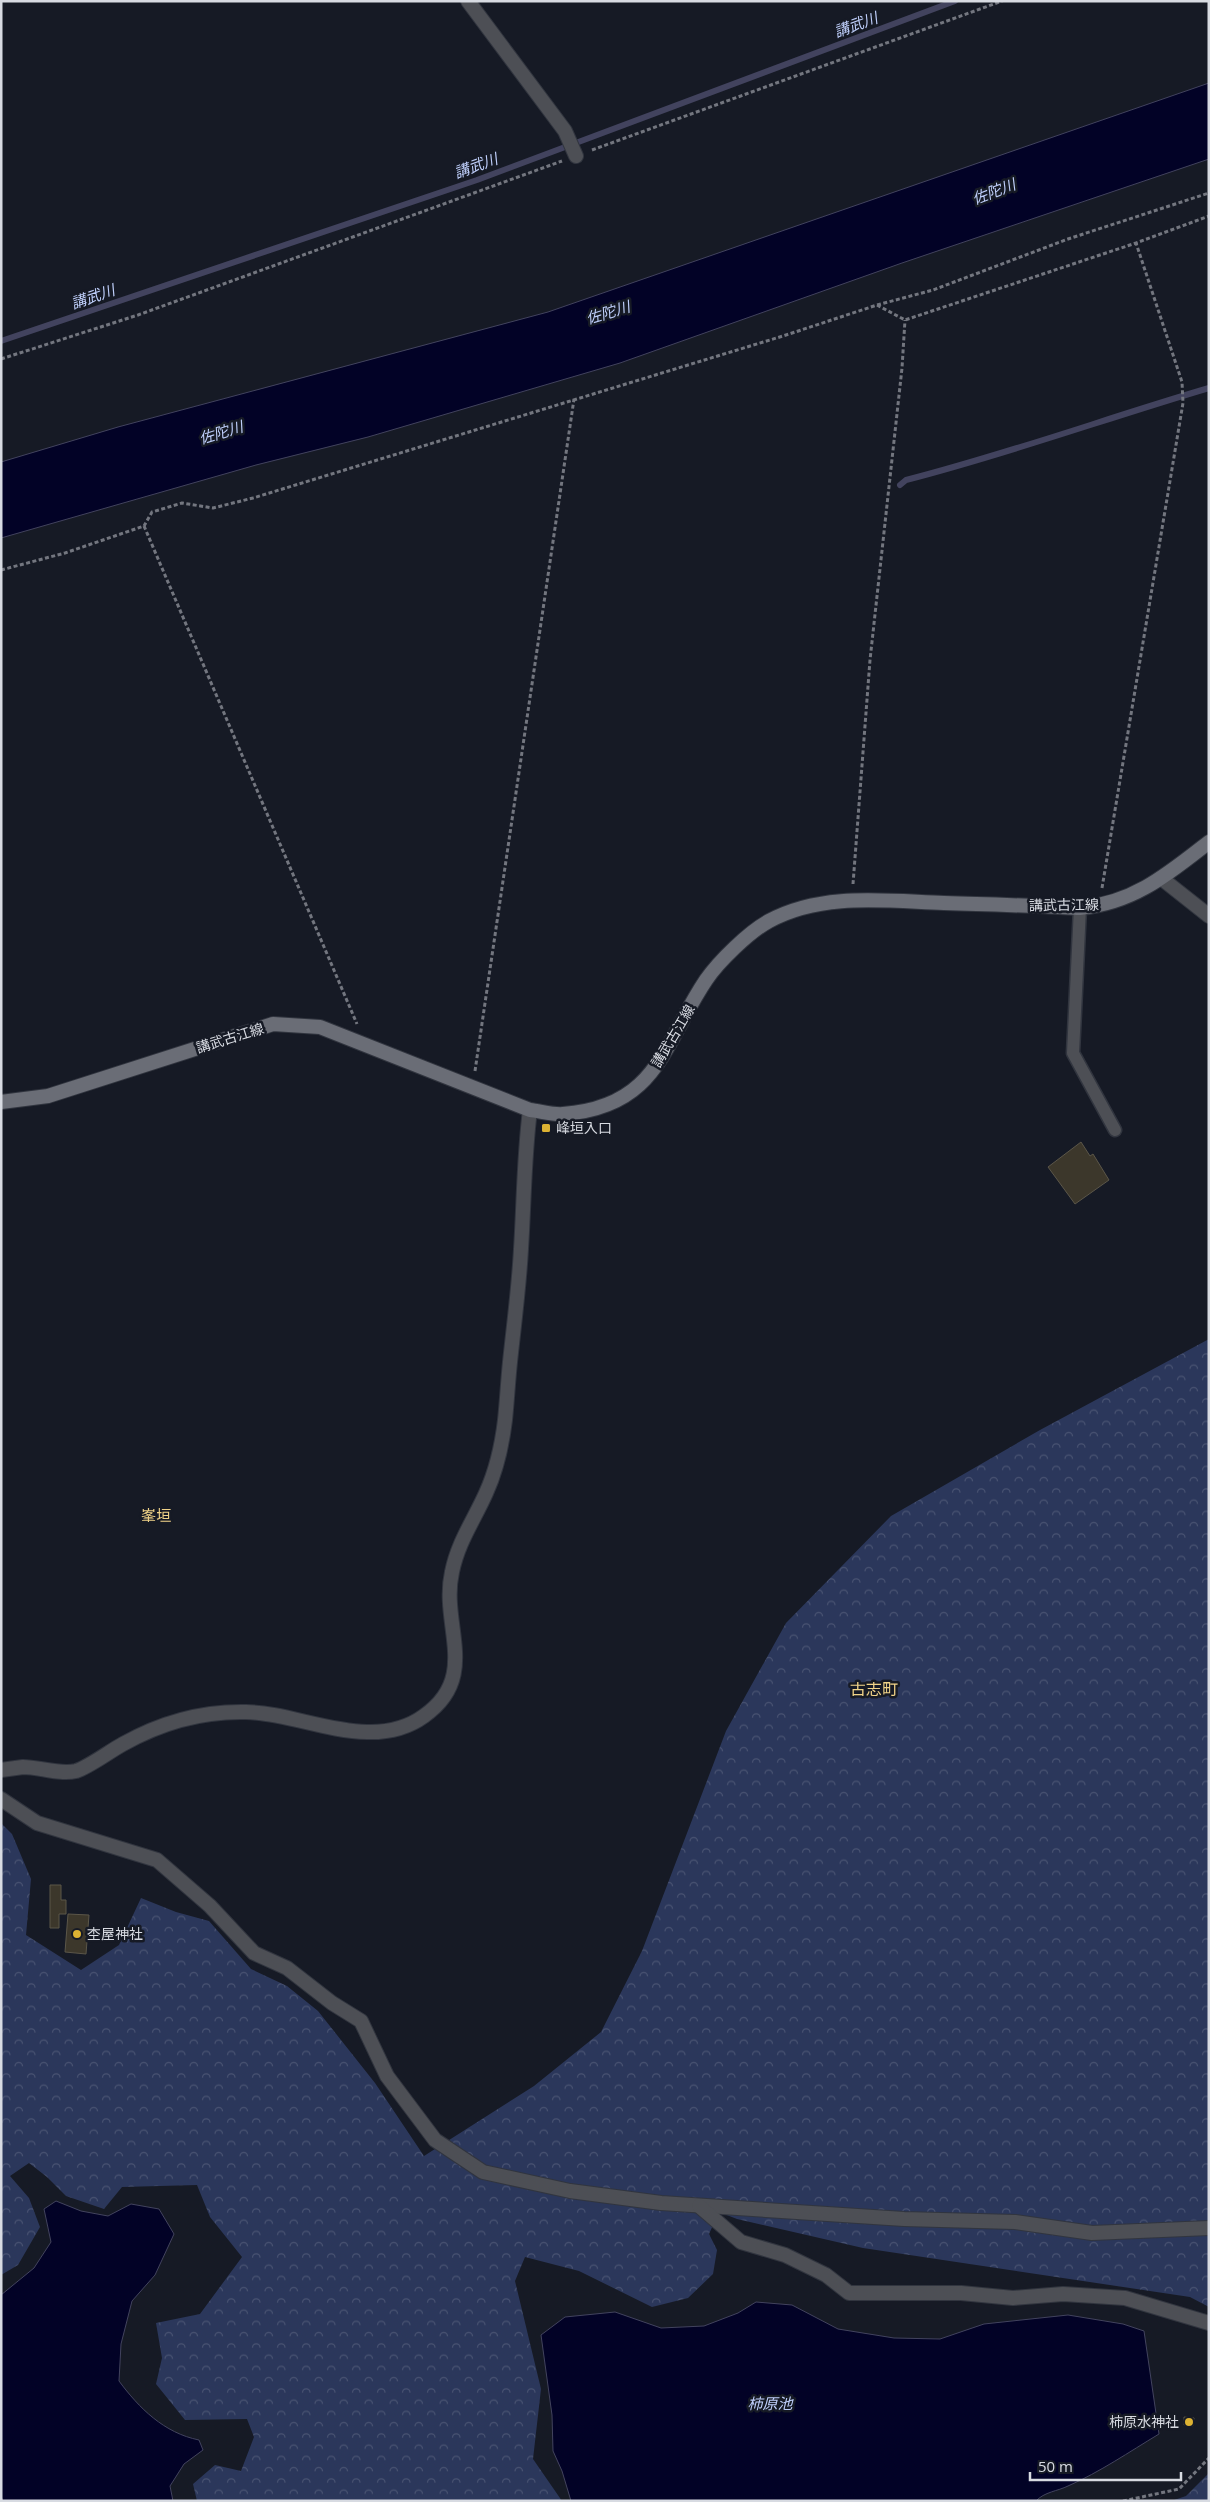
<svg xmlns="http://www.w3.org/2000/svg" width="1210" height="2502" font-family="'Open Sans','Noto Sans JP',sans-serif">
  <defs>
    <pattern id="forest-crowns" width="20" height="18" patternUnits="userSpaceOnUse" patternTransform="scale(1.25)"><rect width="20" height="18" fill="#2b375b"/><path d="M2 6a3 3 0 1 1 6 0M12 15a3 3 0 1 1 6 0" fill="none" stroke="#495372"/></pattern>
  </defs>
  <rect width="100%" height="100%" fill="#161a25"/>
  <g fill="url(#forest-crowns)">
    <polygon points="1209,1339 1209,2307 1190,2297 863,2248 737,2219 719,2212 709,2234 717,2250 713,2274 688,2298 652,2307 579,2271 525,2257 515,2281 541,2389 533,2459 562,2501 197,2501 193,2484 215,2465 241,2471 254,2437 247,2419 185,2420 156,2384 162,2358 156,2323 200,2314 242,2257 210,2217 197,2185 122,2187 104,2209 66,2196 47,2177 29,2163 10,2176 29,2198 40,2227 18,2265 1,2275 1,1823 12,1834 31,1879 26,1935 81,1970 119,1945 141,1898 176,1912 209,1921 251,1969 287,1986 318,2011 375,2083 424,2156 534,2086 601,2032 642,1951 726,1731 786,1623 891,1516 1040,1430"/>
    <polygon points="1209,2473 1209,2501 1171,2501 1186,2496"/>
  </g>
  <g fill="#020226" stroke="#42435e">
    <polygon points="1209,83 1209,159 902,263 620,363 368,437 256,465 1,538 1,462 118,427 548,312"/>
    <path d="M56,2201L81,2211L108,2216L131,2204L159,2209L174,2234L155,2275L132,2301L121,2344L119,2381C139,2408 164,2433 199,2440L203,2450L184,2464L170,2486L173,2501H3L1,2496V2295L34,2268L51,2242L44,2209Z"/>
    <path d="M756,2302L792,2305L838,2329L894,2338L940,2339L984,2324L1068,2315L1123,2324L1144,2331L1159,2434C1129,2452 1100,2472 1068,2486C1058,2491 1044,2492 1036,2501H571L562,2471L553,2451L552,2415L541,2335L565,2317L615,2312L661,2328L704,2326L738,2313Z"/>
  </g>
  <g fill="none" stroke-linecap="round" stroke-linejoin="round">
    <g stroke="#42435e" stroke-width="6">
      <polyline points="1,341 477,180 955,1"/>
      <path d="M900,485L906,480C1008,454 1107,418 1209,388"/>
    </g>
  </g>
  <g fill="#3c372b" stroke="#5b5649">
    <polygon points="1081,1142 1090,1156 1093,1154 1109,1180 1075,1204 1048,1167"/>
    <polygon points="50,1885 61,1885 61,1900 66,1900 66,1914 59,1914 59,1928 50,1928"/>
    <polygon points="68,1914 89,1915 86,1954 65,1952"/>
    <polygon points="1184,2417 1194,2418 1193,2426 1184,2425"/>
  </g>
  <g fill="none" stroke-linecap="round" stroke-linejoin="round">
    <defs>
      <polyline id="service" points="1080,908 1073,1053 1115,1130"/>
      <g id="minor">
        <polyline points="468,1 565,131 576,156"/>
        <polyline points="1161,878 1209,916"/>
        <path d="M1,1770C8,1769 16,1768 23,1767C39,1767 60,1775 76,1771C89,1767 110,1751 123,1744C162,1722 202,1711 246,1712C302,1713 372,1754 424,1716C481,1676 440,1625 452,1572C458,1542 474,1520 486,1493C496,1471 502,1445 505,1420C507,1401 508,1381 510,1362C514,1324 519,1287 521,1249C524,1203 524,1156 530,1110"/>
        <polyline points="1,1799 37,1823 157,1860 210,1906 254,1953 287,1968 332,2003 361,2021 387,2076 435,2140 483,2172 570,2191 661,2203 904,2219 1015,2222 1092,2233 1209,2228"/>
        <polyline points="699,2206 741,2242 785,2255 826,2275 849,2293 961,2293 1013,2298 1063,2294 1125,2298 1209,2323"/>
      </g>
      <path id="secondary" d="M1,1102L48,1096L273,1024L320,1027L530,1110C540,1111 553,1115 563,1114C658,1107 663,1044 706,980C719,961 749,932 769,921C822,892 886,901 944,903C989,904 1034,906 1080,908C1134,903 1168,874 1209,842"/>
    </defs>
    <use href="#service" stroke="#31353f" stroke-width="15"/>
    <use href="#minor" stroke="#31353f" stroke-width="16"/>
    <use href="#secondary" stroke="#31353f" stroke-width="16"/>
    <g stroke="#73767f" stroke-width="3" stroke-dasharray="4 2.5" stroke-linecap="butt">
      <polyline points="592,150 1002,1"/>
      <polyline points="877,305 905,320 1136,243 1209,216"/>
      <polyline points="1,359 138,315 562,161"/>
      <polyline points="144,526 357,1024"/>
      <polyline points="1,570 65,553 144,526 152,512 182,503 213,508 253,498 783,336 877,305 933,290 1068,239 1209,193"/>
      <polyline points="853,884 870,660 902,368 905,320"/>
      <polyline points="1102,888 1183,403 1182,382 1136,243"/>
      <polyline points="475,1071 574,399"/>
      <polyline points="1123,2501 1179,2489 1209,2458"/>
    </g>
    <use href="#service" stroke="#4d4f55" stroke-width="12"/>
    <use href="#minor" stroke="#4d4f55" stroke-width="14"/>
    <use href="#secondary" stroke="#6a6d76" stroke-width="14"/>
  </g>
  <g fill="#dcb233" stroke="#161a25" stroke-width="2">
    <rect x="541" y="1123" width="10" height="10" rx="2.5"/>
    <circle cx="77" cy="1934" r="5"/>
    <circle cx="1189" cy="2422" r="5"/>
  </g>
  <g text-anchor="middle" stroke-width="5" stroke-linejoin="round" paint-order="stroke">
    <g font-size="14" fill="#d8dbe2" stroke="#161a25">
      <text transform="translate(1064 905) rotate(-1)" y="5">講武古江線</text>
      <text transform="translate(673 1036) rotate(-59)" y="5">講武古江線</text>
      <text transform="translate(230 1038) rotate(-17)" y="5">講武古江線</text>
    </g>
    <g font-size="14" fill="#d8dbe2" stroke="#161a25" text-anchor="start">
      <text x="556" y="1133">峰垣入口</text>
      <text x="87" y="1939">杢屋神社</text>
      <text x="1179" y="2427" text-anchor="end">柿原水神社</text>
    </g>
    <g font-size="15" font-style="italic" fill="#bfcffb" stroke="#161a25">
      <text transform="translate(856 25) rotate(-20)" y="5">講武川</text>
      <text transform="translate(476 166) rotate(-20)" y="5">講武川</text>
      <text transform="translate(994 192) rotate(-21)" y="5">佐陀川</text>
      <text transform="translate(93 297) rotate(-19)" y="5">講武川</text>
      <text transform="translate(608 313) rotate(-17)" y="5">佐陀川</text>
      <text transform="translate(221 433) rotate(-17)" y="5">佐陀川</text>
      <text x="770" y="2409">柿原池</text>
    </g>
    <g font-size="15" fill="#f0d388" stroke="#161a25">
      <text x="156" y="1521">峯垣</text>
    </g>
    <g font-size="16" fill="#f0d388" stroke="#161a25">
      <text x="874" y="1695">古志町</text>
    </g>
  </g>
  <rect width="1210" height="2502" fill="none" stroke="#d8dbe2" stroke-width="5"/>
  <path d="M1030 2472v8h151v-8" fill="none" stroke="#d8dbe2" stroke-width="2.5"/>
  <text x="1038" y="2472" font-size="15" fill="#d8dbe2" stroke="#161a25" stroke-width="4" paint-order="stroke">50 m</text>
</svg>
